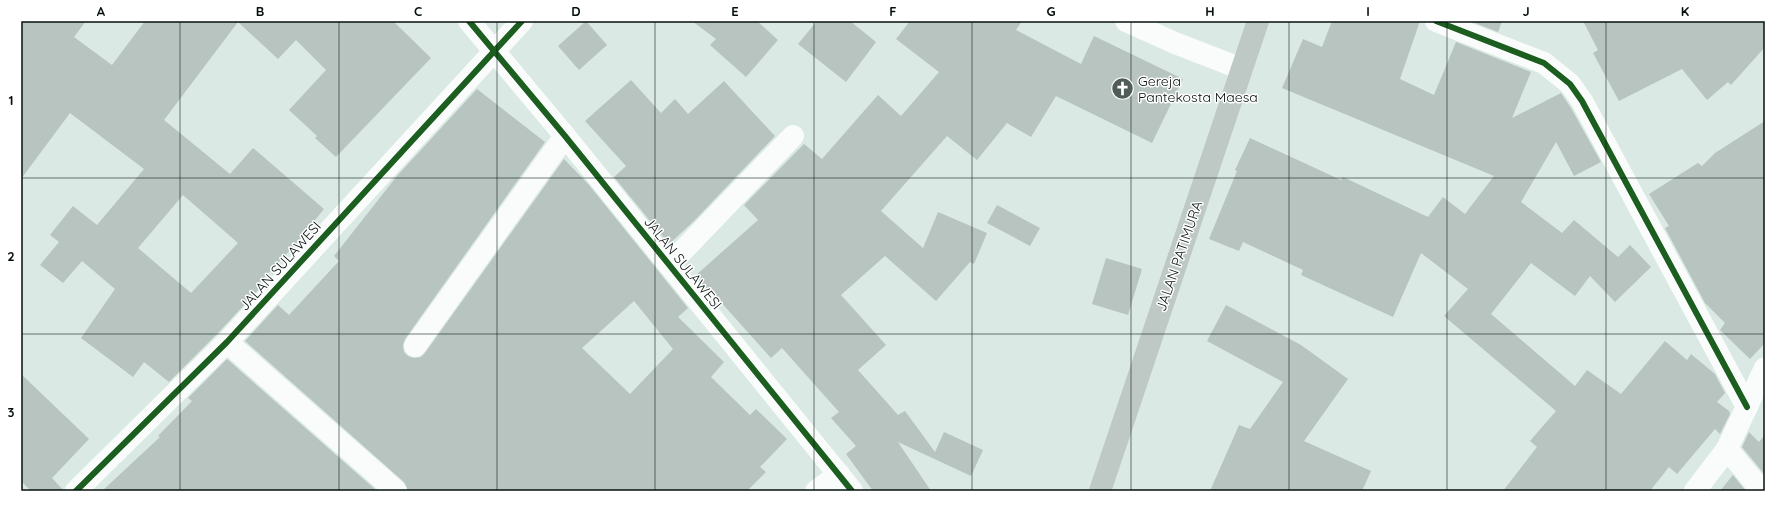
<svg xmlns="http://www.w3.org/2000/svg" width="1786" height="512" font-family="Quicksand,sans-serif">
  <rect width="100%" height="100%" fill="#dae9e4"/>
  <g fill="#b7c4c0" fill-rule="evenodd">
    <path d="M21,21H86L74,37L112,65L145,21H393L431,58L336,157L315,138L317,136L289,110L326,70L296,40L278,59L238,22L164,120L230,174L253,148L324,209L295,245L257,285L260,288L218,333L169,382L144,362L133,377L81,338L115,289L82,261L63,283L40,265L59,242L50,235L73,206L97,225L144,169L70,113L21,179ZM183,195L238,243L191,293L138,248Z"/>
    <polygon points="586,21 607,45 579,70 558,46"/>
    <polygon points="692,21 757,21 778,40 746,77 710,45 716,39"/>
    <polygon points="817,21 850,21 876,42 846,82 798,44"/>
    <polygon points="910,21 1022,21 1016,30 1081,64 1094,36 1183,79 1152,143 1056,96 1031,137 1007,123 977,160 947,136 881,211 923,248 938,212 987,233 974,264 970,262 936,301 885,256 841,295 886,345 858,370 898,415 905,411 935,452 944,432 983,450 971,476 898,442 931,491 873,491 846,454 856,446 831,418 839,412 782,348 771,358 710,290 707,292 695,276 758,220 744,205 804,144 822,159 878,95 901,116 939,72 896,39"/>
    <polygon points="1332,21 1420,21 1400,79 1434,95 1456,42 1531,72 1512,118 1561,93 1571,108 1601,162 1574,176 1556,142 1521,202 1562,233 1574,220 1618,257 1630,245 1651,267 1615,302 1590,276 1575,296 1531,263 1491,314 1575,386 1587,370 1621,394 1665,341 1687,360 1691,354 1715,374 1725,393 1717,402 1729,411 1730,414 1720,434 1715,429 1677,474 1669,467 1650,491 1503,491 1537,447 1530,441 1556,411 1444,316 1468,289 1421,253 1393,317 1301,275 1303,270 1243,242 1239,251 1209,239 1237,171 1235,170 1250,138 1341,180 1343,177 1428,217 1443,197 1465,214 1494,176 1282,88 1303,39 1322,47"/>
    <polygon points="1470,21 1502,21 1498,32"/>
    <polygon points="1583,21 1765,21 1765,47 1731,85 1728,82 1707,100 1682,69 1619,101 1593,53 1598,50"/>
    <polygon points="631,80 661,113 675,99 688,114 724,81 775,136 694,221 669,244 614,177 626,166 585,121"/>
    <path d="M477,89L545,142L405,339L403,345L404,352L408,356L414,358L421,357L425,353L564,159L589,185L688,308L678,317L724,362L711,377L750,415L756,409L787,439L760,467L766,472L747,491H408L404,482L245,341L278,305L289,315L339,261L334,256L397,176ZM634,301L673,349L630,394L582,348Z"/>
    <polygon points="1765,121 1765,343 1750,359 1720,330 1725,323 1705,303 1665,228 1669,226 1649,194 1698,163 1702,166 1715,153"/>
    <polygon points="997,205 1040,228 1030,246 987,223"/>
    <polygon points="1106,258 1142,269 1128,315 1092,304"/>
    <polygon points="1226,305 1301,345 1348,379 1304,441 1371,471 1362,491 1210,491 1239,425 1250,429 1283,382 1207,341"/>
    <polygon points="227,359 377,491 102,491 160,437 158,436 192,401 188,398"/>
    <polygon points="21,374 89,439 52,478 64,491 31,491 21,481"/>
    <polygon points="1749,432 1759,442 1765,435 1765,475 1742,447"/>
    <polygon points="1733,475 1745,490 1720,491"/>
  </g>
  <g fill="none" stroke-linecap="round" stroke-linejoin="round">
    <g stroke="#f9fcfb" stroke-width="22">
      <polyline points="469,21 565,136 852,491"/>
      <polyline points="1126,21 1175,43 1242,69"/>
      <polyline points="1436,21 1544,63 1570,84 1582,101 1747,407"/>
      <polyline points="669,265 793,136"/>
      <polyline points="227,342 396,491"/>
      <polyline points="415,346 565,136"/>
      <polyline points="1727,449 1762,491"/>
      <polyline points="76,491 227,342 522,21"/>
      <polyline points="816,491 839,474"/>
      <polyline points="1695,491 1727,449 1765,368"/>
    </g>
    <polyline stroke="#bec9c5" stroke-width="22" points="1100,491 1258,21"/>
    <defs>
      <g id="cycleway">
        <polyline points="469,21 565,136 852,491"/>
        <polyline points="1436,21 1544,63 1570,84 1582,101 1747,407"/>
        <polyline points="76,491 227,342 522,21"/>
      </g>
    </defs>
    <use href="#cycleway" stroke="#fff" stroke-width="8"/>
    <use href="#cycleway" stroke="#1b5e20" stroke-width="6"/>
  </g>
  <path fill="none" stroke="#06100d" stroke-width="1" stroke-opacity="0.55" d="M180,21V491M339,21V491M497,21V491M655,21V491M814,21V491M972,21V491M1131,21V491M1289,21V491M1447,21V491M1606,21V491M21,178H1765M21,334H1765"/>
  <defs>
    <symbol id="church-disc" viewBox="-11 -11 22 22"><circle r="9.5" fill="#505c58" stroke="#fff"/><path d="M-1.2-6h2.4v3.5h3.3v2.4h-3.3V6h-2.4V-.1h-3.3v-2.4h3.3Z" fill="#fff"/></symbol>
  </defs>
  <g fill-rule="evenodd">
    <use href="#church-disc" x="1110" y="76" width="25" height="25"/>
  </g>
  <g text-anchor="middle" stroke-width="3" stroke-linejoin="round" paint-order="stroke">
    <g font-size="14" fill="#06100d" stroke="#fff" text-anchor="start">
      <text x="1138" y="86">Gereja<tspan x="1138" dy="16">Pantekosta Maesa</tspan></text>
    </g>
    <g font-size="14" fill="#06100d" stroke="#fff">
      <text transform="translate(1179 256) rotate(-71)" y="5">JALAN PATIMURA</text>
      <text transform="translate(683 263) rotate(51)" y="5">JALAN SULAWESI</text>
      <text transform="translate(280 266) rotate(-48)" y="5">JALAN SULAWESI</text>
    </g>
  </g>
  <rect width="1786" height="512" fill="none" stroke="#ffffff" stroke-width="44"/>
  <rect x="22" y="22" width="1742" height="468" fill="none" stroke="#06100d" stroke-width="1.5"/>
  <g font-size="13" text-anchor="middle" font-weight="bold" fill="#06100d">
    <text x="101" y="16">A</text>
    <text x="260" y="16">B</text>
    <text x="418" y="16">C</text>
    <text x="576" y="16">D</text>
    <text x="735" y="16">E</text>
    <text x="893" y="16">F</text>
    <text x="1051" y="16">G</text>
    <text x="1210" y="16">H</text>
    <text x="1368" y="16">I</text>
    <text x="1526" y="16">J</text>
    <text x="1685" y="16">K</text>
    <text x="11" y="105">1</text>
    <text x="11" y="261">2</text>
    <text x="11" y="417">3</text>
  </g>
</svg>
